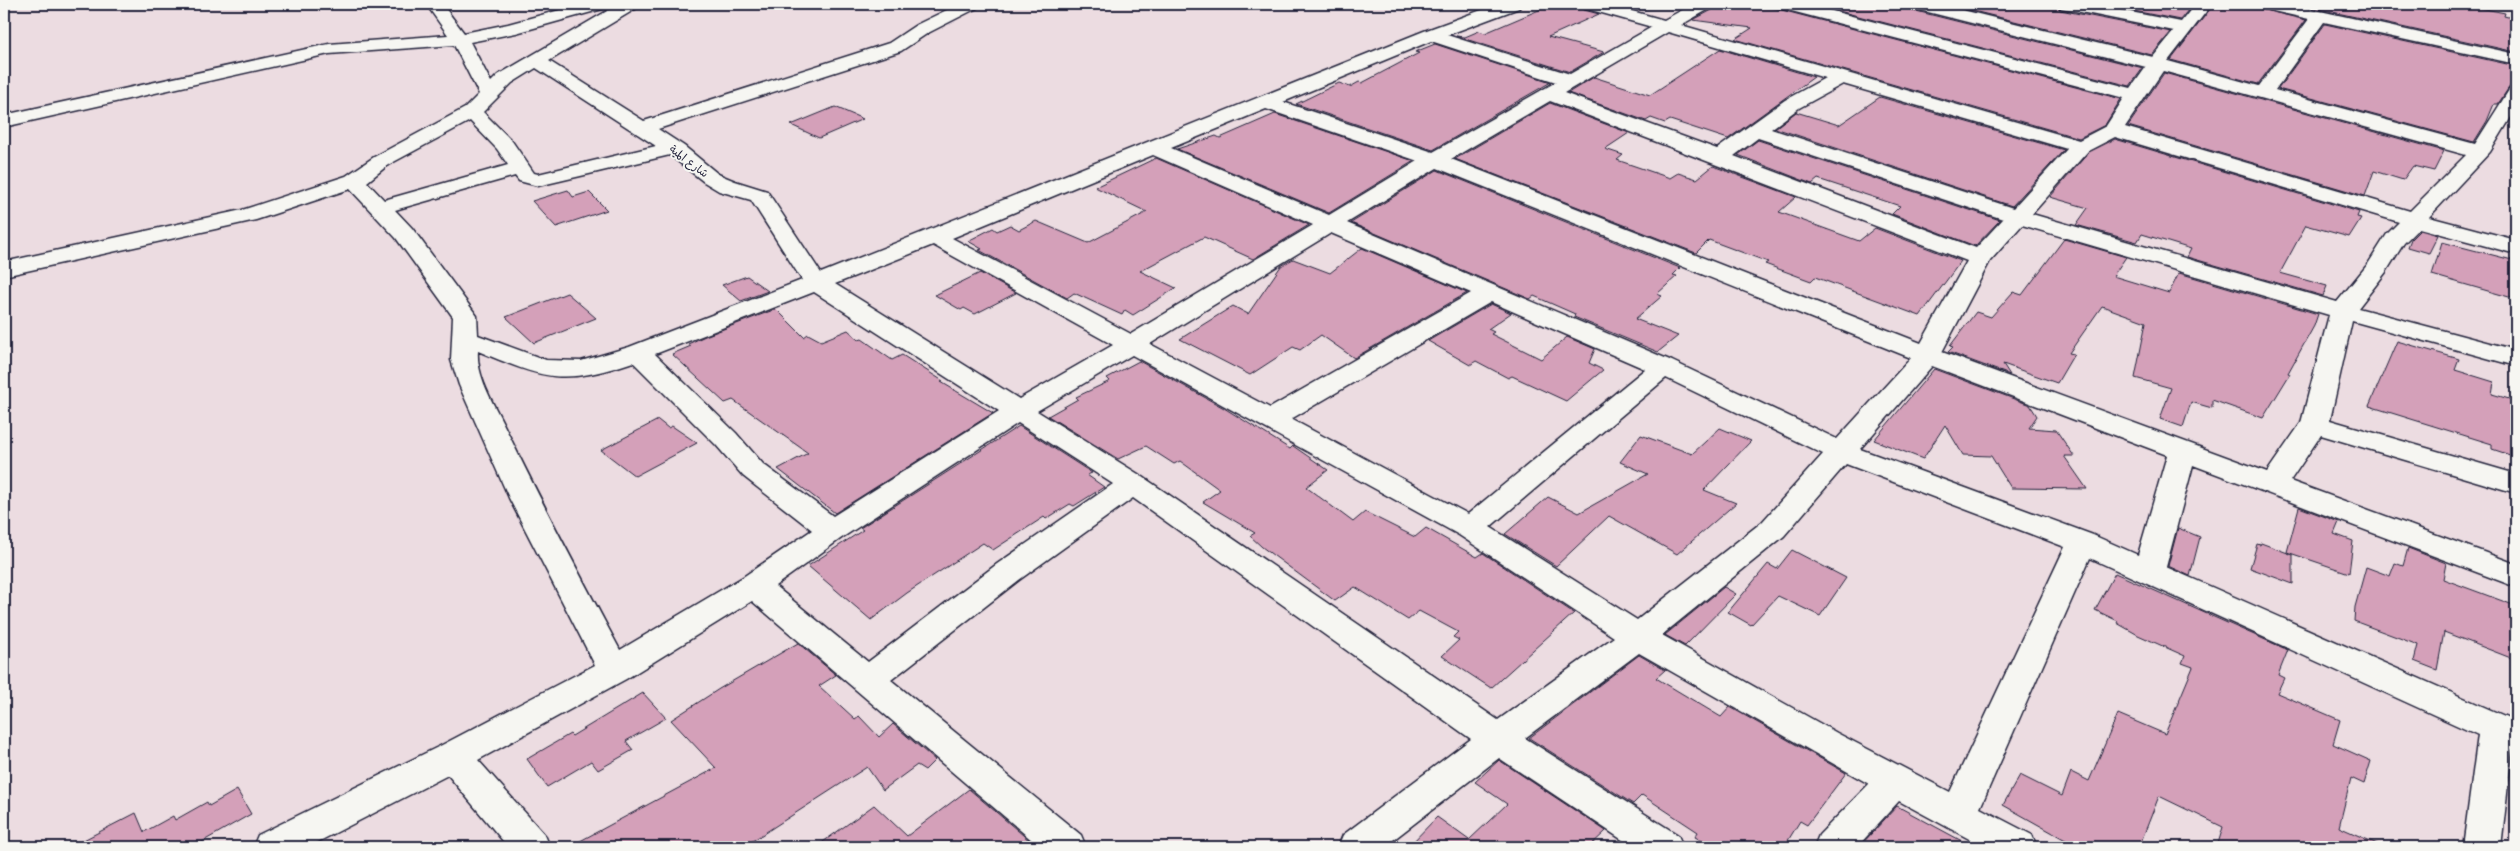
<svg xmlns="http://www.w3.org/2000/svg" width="2520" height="851" font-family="'Playpen Sans','Playpen Sans Arabic',sans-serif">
  <rect width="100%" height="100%" fill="#ecdce1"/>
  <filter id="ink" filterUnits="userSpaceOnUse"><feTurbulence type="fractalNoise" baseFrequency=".02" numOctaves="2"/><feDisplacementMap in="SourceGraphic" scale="10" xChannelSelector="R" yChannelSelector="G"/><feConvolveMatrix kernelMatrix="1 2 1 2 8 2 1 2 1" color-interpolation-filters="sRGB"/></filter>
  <g filter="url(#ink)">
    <g fill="#d4a0b9" stroke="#22223b">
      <polygon points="1553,4 1580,4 1584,10 1599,14 1548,37 1604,52 1570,72 1456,36 1465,37 1479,31 1485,33"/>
      <polygon points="1715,4 1753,4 1770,7 2121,99 2105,125 2079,138 1735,39 1752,28 1693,20 1712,10"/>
      <polygon points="1833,4 1908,4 1912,10 2143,68 2130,86 1827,8"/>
      <polygon points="1945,4 2056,4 2060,10 2171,32 2152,55"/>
      <polygon points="2098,4 2193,4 2180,20"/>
      <polygon points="2214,4 2240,4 2306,20 2258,84 2171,60"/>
      <polygon points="2296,4 2460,4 2505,13 2504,16 2516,19 2516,52"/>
      <polygon points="2325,24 2516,66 2516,77 2498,104 2494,104 2487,121 2474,142 2278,89"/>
      <polygon points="1435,44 1551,82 1433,150 1296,104 1339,83 1350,87 1359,82 1362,83 1419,53 1415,52"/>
      <polygon points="1720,49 1814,77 1728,139 1670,120 1665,123 1651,118 1646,121 1568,93 1594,77 1650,95"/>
      <polygon points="2164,73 2444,151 2434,171 2413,166 2403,180 2374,171 2365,196 2128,126"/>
      <polygon points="1880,97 2064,150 2012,206 1775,128 1796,112 1839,125"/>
      <polygon points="1550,103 1629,133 1605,149 1623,155 1617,160 1670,178 1678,173 1697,179 1713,166 1796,197 1779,212 1859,241 1875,228 1961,261 1920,316 1815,277 1811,281 1765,264 1768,262 1709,240 1696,253 1455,159"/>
      <polygon points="835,107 863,119 819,138 791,125"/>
      <polygon points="1275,114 1414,161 1329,213 1177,149 1216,136 1220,138"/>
      <polygon points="2115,139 2359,212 2357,217 2361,218 2349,237 2306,225 2280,273 2327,286 2323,296 2187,257 2191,249 2142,234 2137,242 2076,225 2088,208 2050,197 2089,152"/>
      <polygon points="1758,140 2000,220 1975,246 1892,214 1900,206 1818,179 1812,184 1738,155"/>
      <polygon points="1156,158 1309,225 1253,259 1204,237 1140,271 1176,288 1133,315 1125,310 1122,315 1074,293 1067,298 979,250 982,249 968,241 993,228 997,231 1010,225 1019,230 1036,221 1088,243 1147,212 1095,187"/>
      <polygon points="1437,170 1680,268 1673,275 1677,276 1657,294 1662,296 1635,319 1678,336 1658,352 1574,317 1575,314 1534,296 1530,299 1351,223"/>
      <polygon points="568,190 573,197 589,192 607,210 556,227 532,201"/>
      <polygon points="2420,230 2438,235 2429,253 2408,247 2411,239"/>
      <polygon points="2064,239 2126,257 2113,276 2169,293 2179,273 2318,314 2314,326 2288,373 2290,374 2263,418 2212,400 2212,408 2191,402 2183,427 2160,419 2171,388 2135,378 2146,322 2102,306 2069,353 2074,354 2057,383 2003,364 2010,375 1948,352 1953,347 1950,346 1976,312 1991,317 2013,292 2022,295"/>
      <polygon points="2442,242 2516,261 2516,299 2432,275"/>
      <polygon points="1362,248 1467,293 1354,358 1321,335 1300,350 1293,347 1250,375 1180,339 1233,306 1248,314 1281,266 1293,259 1330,273"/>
      <polygon points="980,273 1016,293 975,314 964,308 961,310 935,295"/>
      <polygon points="747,276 768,291 741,301 722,285"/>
      <polygon points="567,293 596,318 534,343 506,317"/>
      <polygon points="1491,304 1511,313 1488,329 1494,332 1491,334 1541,359 1567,337 1595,349 1589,363 1603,370 1566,401 1512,376 1508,378 1476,361 1470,365 1428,341"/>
      <polygon points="776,309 804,337 808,334 821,341 848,330 859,340 862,339 892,360 902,355 943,381 941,382 993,413 835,513 778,469 808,453 733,400 725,403 672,354 691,346 688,344 705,336"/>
      <polygon points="2397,341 2459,359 2455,370 2494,382 2492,394 2516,401 2516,457 2492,449 2492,444 2369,406"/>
      <polygon points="1139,361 1224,408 1290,449 1293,446 1328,470 1306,487 1353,522 1365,512 1415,537 1426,528 1477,557 1483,553 1574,613 1491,688 1442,656 1459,640 1453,637 1458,632 1419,611 1408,620 1355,587 1335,601 1262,547 1250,536 1255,533 1203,502 1220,490 1180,461 1174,464 1146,446 1118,459 1048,416 1078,399 1076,397 1110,381 1107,378"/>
      <polygon points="1934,369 2030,405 2037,416 2029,428 2056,430 2074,456 2064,456 2087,489 2011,488 1991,456 1963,455 1945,425 1923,459 1874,440"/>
      <polygon points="658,420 668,428 672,426 697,443 635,476 601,450"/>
      <polygon points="1019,426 1092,473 1087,475 1104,487 1074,506 1070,504 1046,519 1044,517 993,550 983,543 907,593 871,620 808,566 863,530 860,528"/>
      <polygon points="1720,428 1751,441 1704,490 1736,503 1677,554 1609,516 1556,566 1505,534 1548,497 1579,513 1648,474 1620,462 1641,435 1692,454"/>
      <polygon points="2299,507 2339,522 2334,534 2353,541 2349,573 2287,552"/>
      <polygon points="2178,528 2200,537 2190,576 2168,566"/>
      <polygon points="2261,543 2293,555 2293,584 2250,568 2257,544 2260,545"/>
      <polygon points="2408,548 2446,563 2443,579 2516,606 2516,660 2444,632 2437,670 2414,661 2418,645 2354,621 2355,607 2366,567 2390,576 2395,563 2403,566"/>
      <polygon points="1792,550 1846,578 1820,616 1778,596 1751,625 1728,612 1768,564 1777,569"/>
      <polygon points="2115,573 2288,650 2278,675 2284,678 2277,693 2340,720 2333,744 2371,761 2364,784 2351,778 2339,827 2384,847 2217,847 2223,827 2159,796 2139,847 2078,847 2003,805 2020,775 2062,796 2071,772 2089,781 2118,714 2165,734 2193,667 2182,663 2185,656 2138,635 2117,623 2118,621 2095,610"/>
      <polygon points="1724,587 1736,594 1685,646 1665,635"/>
      <polygon points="798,643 836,675 819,686 855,719 859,716 879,737 893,724 935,760 925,770 917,765 883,790 867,767 743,847 569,847 716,768 671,720 719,689"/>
      <polygon points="1639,655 1665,670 1656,678 1721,717 1730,707 1846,773 1807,825 1800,821 1784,847 1713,847 1695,837 1698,832 1642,795 1633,804 1529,738"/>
      <polygon points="643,693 666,718 626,741 633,750 598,770 591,761 547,787 527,759 570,734 572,736"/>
      <polygon points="1499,760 1606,831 1589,847 1408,847 1437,817 1469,840 1507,804 1475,782"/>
      <polygon points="969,789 1037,847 816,847 874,805 907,836"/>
      <polygon points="237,790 251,814 193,847 70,847 136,813 144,832 173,816 175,820 207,802 209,806"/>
      <polygon points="1897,806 1973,847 1859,847"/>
    </g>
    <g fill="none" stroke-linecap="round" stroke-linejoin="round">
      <defs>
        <path id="minor" d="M426,4H442L464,33L508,24L582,4H608L606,8L516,33L470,42L491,82L498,75L619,4H639L637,8L549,61L644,121L889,43L916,25L959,4H979L977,8L928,33L901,51L658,129L684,146L718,174L735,181L767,191L821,273L1424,31L1498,4H1521L1519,8L1447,35L1570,74L1652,27L1584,8L1582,4H1607L1664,20L1693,4H1713L1711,8L1681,25L2079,140L2106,126L2124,98L1780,8L1778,4H1805L2131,88L2146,67L1912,8L1910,4H1938L2153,57L2174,31L2066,9L2060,8L2058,4H2090L2181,22L2195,4H2212L2168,61L2259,86L2309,19L2260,8L2258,4H2288L2516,54V64L2324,22L2275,90L2475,144L2509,90L2516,88V109L2490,152L2429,217L2516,240V254L2419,228L2404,243L2386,272L2358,308L2516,350V366L2352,321L2330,420L2516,474V493L2321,435L2290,481L2516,564V587L2193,465L2166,567L2516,721V750L2512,749L2501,847H2463L2478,735L2090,558L1980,808L2032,835L2037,847H1984L1899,801L1857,847H1814L1819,835L1869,784L1639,653L1525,738L1678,835L1683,847H1633L1499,758L1384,847H1338L1343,835L1471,739L1133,498L1019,580L891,680L1081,835L1086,847H1040L752,601L626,679L478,760L545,835L550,847H508L448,775L308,847H253L258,835L440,746L595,665L509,498L459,385L451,360L453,317L396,238L350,189L256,220L4,276V262L242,210L346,176L374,157L465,108L479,94L454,45L329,54L4,127V115L329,44L448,35ZM1668,32L1825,78L1785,100L1717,149L1564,93ZM1431,41L1556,82L1433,152L1283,102ZM536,68L656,146L538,174L534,173L512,141L483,112L512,83ZM2163,71L2466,155L2410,211L2125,127ZM1843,84L2067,149L2013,208L1771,129L1799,108ZM1550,101L1967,261L1921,343L1451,159ZM1266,109L1418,161L1329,215L1171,148ZM470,121L497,149L508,165L384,200L367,182L388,165ZM2115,137L2399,222L2387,234L2368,264L2337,302L2032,214L2088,151ZM1758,138L2003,219L1976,248L1734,156ZM670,155L704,182L719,191L751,200L802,280L629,347L581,361L546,360L478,335L477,316L412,228L395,210L515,176L519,181L538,186ZM1153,155L1313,225L1131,334L952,238ZM1437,168L1911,358L1837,439L1672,361L1347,223ZM2022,225L2329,315L2301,423L2267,472L1942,352L1990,261ZM1331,233L1471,293L1270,408L1150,344ZM933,245L1113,345L1019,399L835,284ZM814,292L999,411L833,516L763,464L736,433L655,354ZM1491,302L1645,369L1468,514L1291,419ZM478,351C545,379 562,386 633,362L716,445L743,476L812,530L743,577L620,650C581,577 542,504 506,429C495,406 476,377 478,351ZM1132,355L1459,535L1614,637L1498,720L1143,477L1037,411ZM1932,366L2167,455L2138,555L2093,535L1860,449ZM1666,378L1823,454L1762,522L1637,620L1490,527ZM1018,423L1113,484L997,564L868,662L775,586L843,537ZM1846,464L2065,547L1950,792L1837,733L1662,635L1784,536Z"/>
      </defs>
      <use href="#minor" stroke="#22223b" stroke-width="3"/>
      <use href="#minor" fill="#f6f6f2" fill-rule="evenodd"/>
    </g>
  </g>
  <g text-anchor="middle" stroke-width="4" stroke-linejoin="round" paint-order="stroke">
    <g font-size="11" fill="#22223b" stroke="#f6f6f2">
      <text transform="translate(689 161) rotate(37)" y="4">شارع المية</text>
    </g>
  </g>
  <rect width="2520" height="851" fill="none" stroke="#f6f6f2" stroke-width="20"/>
  <rect x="10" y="10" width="2500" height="831" fill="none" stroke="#22223b" stroke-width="2" filter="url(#ink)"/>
</svg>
